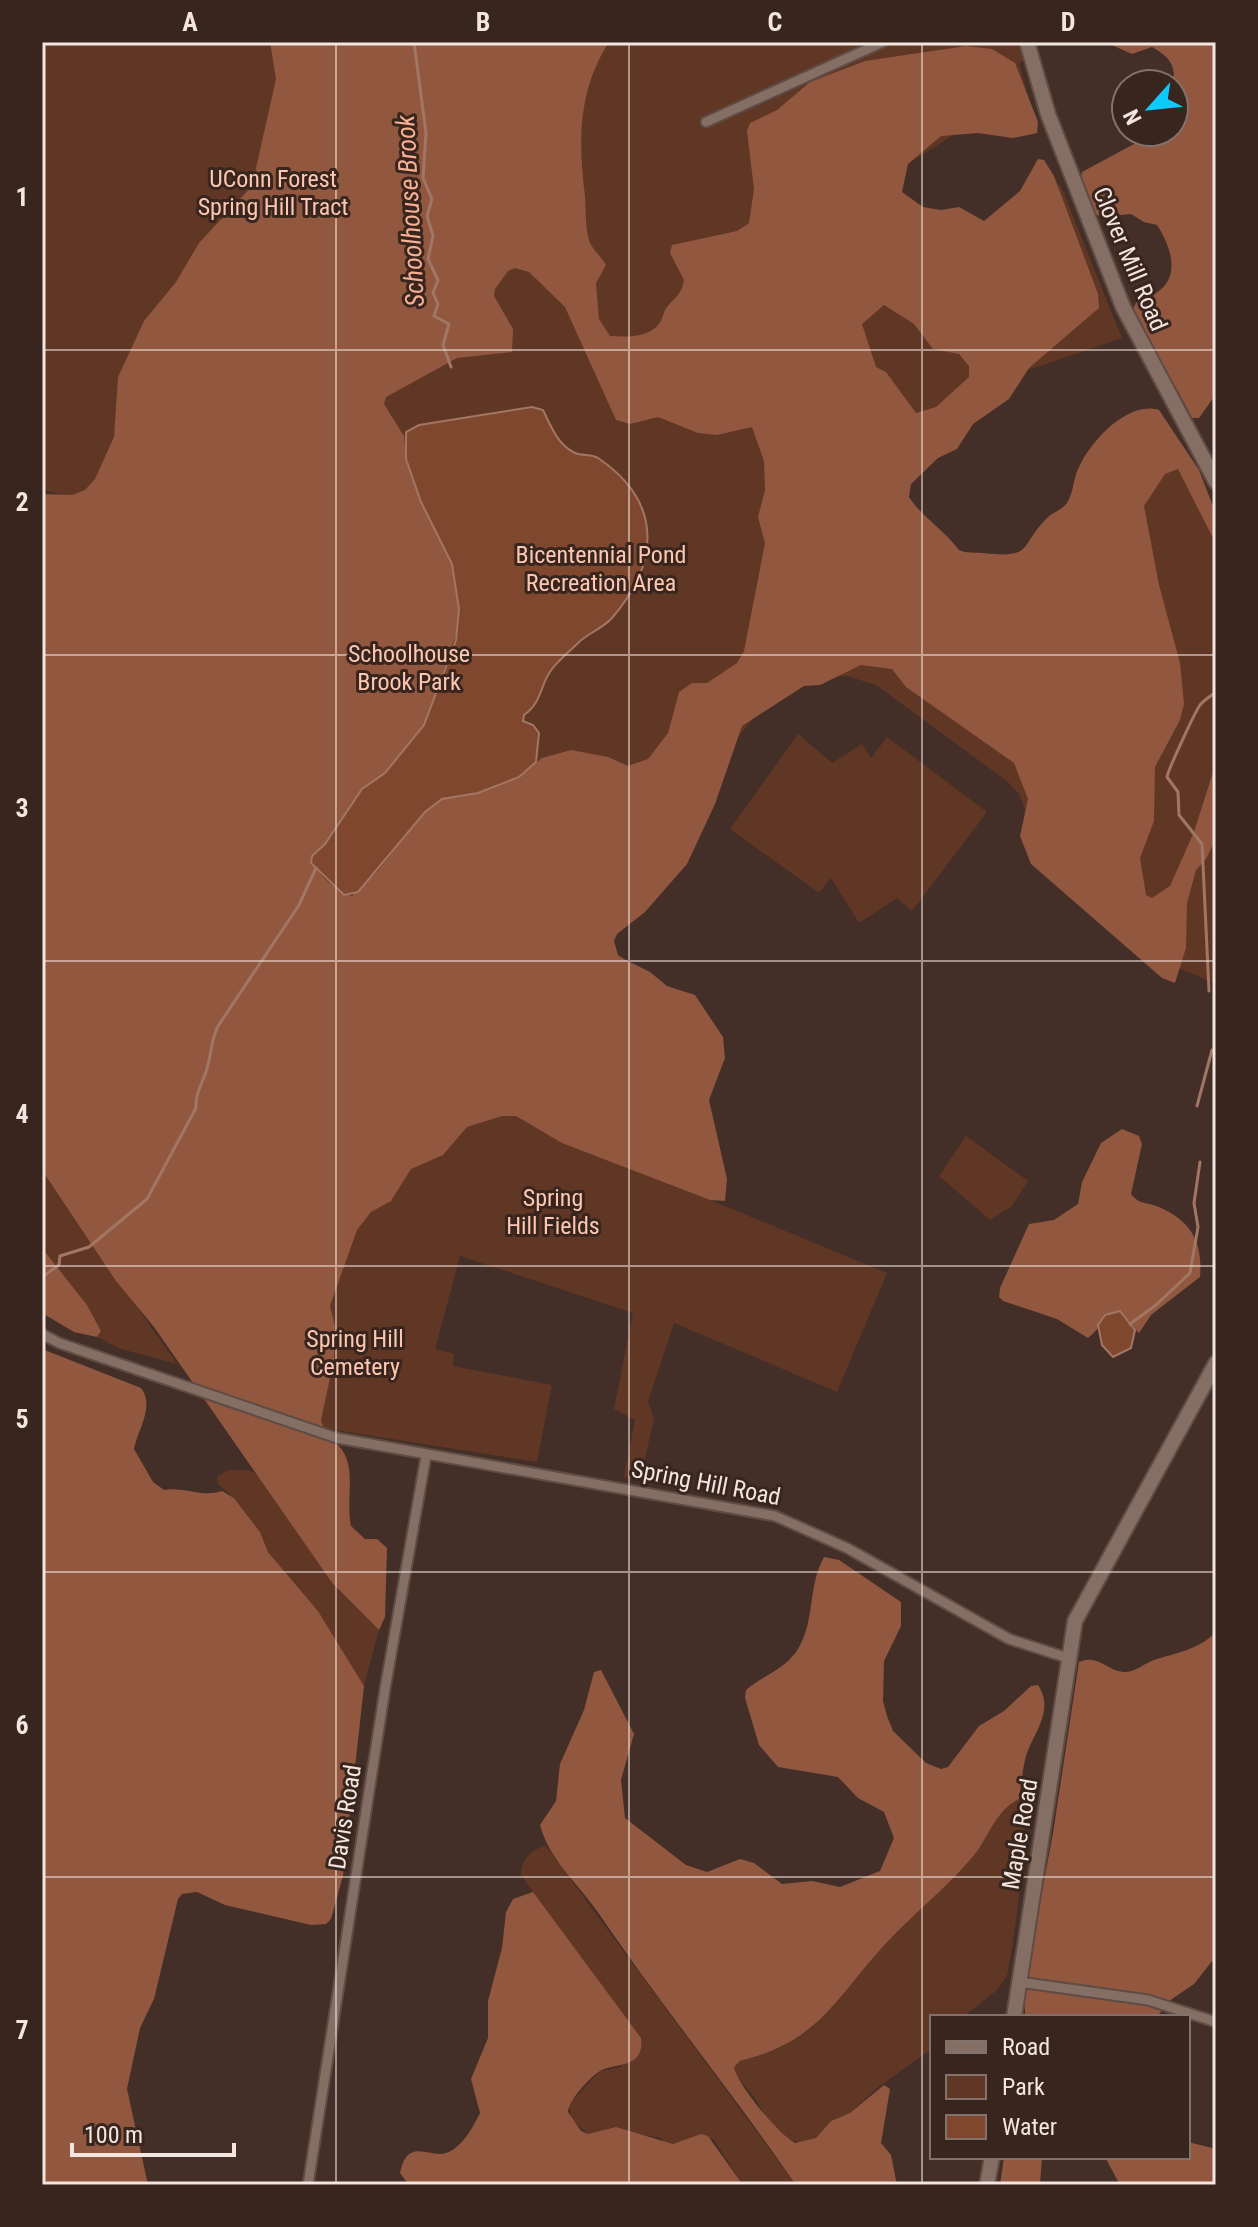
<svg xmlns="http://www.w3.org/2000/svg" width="1258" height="2227" font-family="'Roboto Condensed',sans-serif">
  <rect width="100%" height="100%" fill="#432f27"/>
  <g fill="#603625">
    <polygon points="42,42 1043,42 1019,64 1026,89 857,196 887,294 1060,184 1122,338 1014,375 830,562 912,666 1166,424 1216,523 1216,984 1179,968 1028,817 1019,794 1008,782 876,685 847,676 807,680 758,713 736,739 611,944 684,1143 674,1185 887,1273 837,1392 674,1323 648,1402 654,1419 640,1480 624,1477 635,1420 614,1409 633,1313 460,1256 435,1349 454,1354 453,1366 552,1385 537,1462 322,1428 77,1221 177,1364 121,1349 97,1337 101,1331 87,1305 42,1248 42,988 113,507 42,490"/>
    <polygon points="798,734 832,763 862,744 871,758 887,737 987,812 912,911 897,898 859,923 831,878 819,893 730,829"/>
    <polygon points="966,1136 1028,1181 1012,1206 990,1220 939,1176"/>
    <polygon points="228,1470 247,1470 258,1474 338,1590 379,1630 364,1686 318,1611 268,1552 260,1532 234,1498 217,1483 218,1476"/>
    <path d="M1019,1799C1032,1817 1013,1949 1007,1976L997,1990L963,2017H932V2049L877,2088L850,2113L831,2121L816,2138L803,2143L788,2139L766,2118L755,2098L735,2074L734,2067L740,2061C823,2042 837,1994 892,1937C917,1911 946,1888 970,1860C989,1839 993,1812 1019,1799Z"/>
    <path d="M546,1846L796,2185H743L714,2140L701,2134L680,2143L715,2185L659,2137L637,2135L616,2127L588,2134L571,2119L569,2104L600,2071L622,2067L533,1892L521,1875C521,1860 531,1849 546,1846Z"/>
  </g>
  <g fill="#92573f" fill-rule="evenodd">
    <path d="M270,42H609C578,90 578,141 585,196C586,210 585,226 589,240C591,248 601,256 606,265L596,283L599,319L610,336C626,337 648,338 659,324C663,319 663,312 667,307C675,297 682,294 684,280L670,253L672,245L737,231L749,223L754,189L747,131L750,123L777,110L810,82L865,61L966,46L992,49L1015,63L1038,122L1037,133L1013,138L978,133L941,136L908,164L902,192L923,207L941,210L959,207L984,221L1020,191L1038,159L1044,160L1054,176L1098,294L1099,308L1029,368L1009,399L973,424L957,449L938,458L911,484L909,497C922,517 943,529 959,550C967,554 974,552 983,553C1034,559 1019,546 1047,518C1053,512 1062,510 1067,503C1074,492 1073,478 1079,467C1091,441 1128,400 1159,410L1199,470L1216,514V544L1178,469L1165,474L1144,506L1159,585L1180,663L1184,704L1180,720L1155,767L1154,821L1140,858L1146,895L1152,898L1170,886L1194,832L1214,769L1216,718V839L1206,859L1196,870L1187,903L1186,948L1175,983L1162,978L1031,864L1020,836L1028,799L1014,763L906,687L892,669L861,665L820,685L804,686L742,726L715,804L687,864L645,912L617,934L614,941L618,955L624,959L650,972L667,986L695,995L723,1037L725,1058L709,1100L727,1179L725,1201L710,1200L562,1143L516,1116H502L467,1127L443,1155L411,1169L391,1201L371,1212L357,1230L330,1306L335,1326L334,1359L321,1420L326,1436C363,1457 344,1491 351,1526L365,1539H377L387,1548L385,1617L379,1630L333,1584L154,1327L116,1281L42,1170V494L72,495L85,490L95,479L114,437L118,377L144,321L176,282L199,243L252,186L276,79ZM515,268L529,272L565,307L616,420L630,424L658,417L698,433L717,435L752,427L764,461L765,490L758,517L765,543L744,651L737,663L707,683H692L679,692L668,733L648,759L628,766L608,757L571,750L542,758L519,777L471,795L442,799L425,812L376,873L352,896C333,888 317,876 312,856L325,844L362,789L385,773L424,725L457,632L459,609L452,564L421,502L406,459L404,436L384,404L386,397L457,358L512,352L513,329L494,296L495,289L508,271ZM884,305L914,324L933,349L959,354L969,366V377L936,407L916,413L886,372L876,367L862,324Z"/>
    <path d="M1105,42H1216V394L1199,418H1192C1174,380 1149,348 1133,309L1137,301C1144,297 1154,296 1160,290C1181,274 1169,243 1157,225L1144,222L1131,214L1102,217L1095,214L1081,179L1082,172L1134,144L1146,132H1174V84H1166L1174,75C1173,60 1164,54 1152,47L1132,54Z"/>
    <path d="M1122,1129L1139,1136L1142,1144L1131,1194C1139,1205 1148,1202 1159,1207C1191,1221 1203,1242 1200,1277L1151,1315L1139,1333C1134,1329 1132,1322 1126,1318C1108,1307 1100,1330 1088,1338L1057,1319L1003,1301L999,1297L1000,1288L1029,1224L1054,1220L1078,1204L1082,1182L1101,1143Z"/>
    <polygon points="42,1248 87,1305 101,1331 97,1337 74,1332 42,1313"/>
    <path d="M42,1349L141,1388C155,1406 138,1429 134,1449L153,1482L164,1490C185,1486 201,1498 222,1491L234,1498L260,1532L268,1552L318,1611L364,1686L343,1876L331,1919L326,1924L311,1925L225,1905L197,1892L182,1894L178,1899L154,1999L140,2028L127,2089L148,2185H42Z"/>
    <path d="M824,1557L839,1560L901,1602V1626L884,1661L883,1701L887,1716L893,1731L926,1763L941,1769L948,1767L979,1726L1004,1711L1031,1686L1038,1685C1056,1712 1031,1735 1025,1760C1022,1773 1021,1786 1019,1799C993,1812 989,1840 970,1860C946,1888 917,1911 892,1937C837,1994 823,2041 740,2061L734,2067C736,2083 779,2135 795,2143L816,2138L831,2121L850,2113L884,2085L890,2089L881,2143L891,2155L897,2185H796C732,2092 660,2004 597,1911C576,1881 550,1861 540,1825L556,1801L560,1764L584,1710L594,1672L601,1670L634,1734L621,1780L625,1818L686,1865L707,1872L740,1859L754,1863L782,1884L812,1881L840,1887L880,1871L894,1838L884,1812L858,1798L838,1777L778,1767L759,1745L745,1698L746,1690C762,1676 782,1671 796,1652C816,1623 807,1587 824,1557Z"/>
    <path d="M1216,1632V1956L1194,1984L1169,2001L1157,2017H1025V1984L1053,1833L1079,1662C1099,1653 1109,1673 1126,1672C1135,1672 1145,1663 1154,1660C1176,1653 1198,1650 1216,1632Z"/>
    <path d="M533,1892L641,2038C645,2069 616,2062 600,2071C589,2078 569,2100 568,2112L581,2131L588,2134L616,2127L673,2144L701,2134L708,2136L743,2185H409L400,2173C408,2136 429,2159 446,2153C462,2148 473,2127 480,2113L471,2079L488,2038V2001L502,1948L506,1912L513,1899Z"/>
    <polygon points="1188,2142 1216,2149 1216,2185 1120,2185 1105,2157 1188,2157"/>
    <polygon points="1004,2157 1042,2157 1040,2185 1000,2185"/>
  </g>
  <g fill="#80472f" stroke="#a27664" stroke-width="2">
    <path d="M532,407L543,410C551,426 557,444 575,453C583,456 592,454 598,458C663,502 660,562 612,618C602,629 588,633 578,643C570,651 559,660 552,669C540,684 542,703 524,715L523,721L533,725L539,733L536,762L519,777L478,793L442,799L425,812L358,892L344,895L311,863L312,856L325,844L362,789L385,773L424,725L456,640L459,609L452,564L421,502L406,459V432L419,425Z"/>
    <polygon points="1120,1311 1135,1330 1131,1348 1113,1357 1102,1345 1098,1325 1105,1315"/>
  </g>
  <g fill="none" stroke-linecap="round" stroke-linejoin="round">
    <g stroke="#a27664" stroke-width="3">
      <polyline points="414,42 426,133 423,178 432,199 427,216 433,236 428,259 438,280 433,293 438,304 434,316 449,324 443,345 451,367"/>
      <path d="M1209,991L1202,844L1179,815L1178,792L1167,777C1168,770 1195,712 1200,705C1204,700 1211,696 1216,692"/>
      <polyline points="1197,1106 1212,1050"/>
      <path d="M42,1277L59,1265L60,1256L89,1247L147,1199L196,1108C195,1090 205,1081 208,1064C212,1050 211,1040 218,1026L299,905L316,868"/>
      <polyline points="1130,1324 1156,1305 1190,1273 1198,1227 1194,1203 1200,1162"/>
    </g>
    <defs>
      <g id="street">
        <polyline points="706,122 883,42"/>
        <polyline points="42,1334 59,1343 337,1438 775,1516 847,1548 1009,1639 1068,1658"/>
        <polyline points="1019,1982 1148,2000 1216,2022"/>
        <polyline points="308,2185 385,1689 426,1456"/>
      </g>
      <g id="secondary">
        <polyline points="1027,42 1048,114 1123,307 1216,482"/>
        <polyline points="1014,2017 1075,1621 1216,1363"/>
        <polyline points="987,2185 992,2157"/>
      </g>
    </defs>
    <use href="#street" stroke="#5e4c45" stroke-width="13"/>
    <use href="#secondary" stroke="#5e4c45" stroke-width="18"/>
    <use href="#street" stroke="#856e64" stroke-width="9"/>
    <use href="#secondary" stroke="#856e64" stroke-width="14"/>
  </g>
  <path fill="none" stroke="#f3e5e0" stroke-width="2" stroke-opacity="0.55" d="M336,42V2185M629,42V2185M922,42V2185M42,350H1216M42,655H1216M42,961H1216M42,1266H1216M42,1572H1216M42,1877H1216"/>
  <g text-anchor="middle" stroke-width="6" stroke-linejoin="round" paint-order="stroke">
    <g font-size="24" fill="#fdc7b1" stroke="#38251d">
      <text x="273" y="187">UConn Forest<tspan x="273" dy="28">Spring Hill Tract</tspan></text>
      <text x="601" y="563">Bicentennial Pond<tspan x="601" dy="28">Recreation Area</tspan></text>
      <text x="409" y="662">Schoolhouse<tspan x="409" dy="28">Brook Park</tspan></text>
      <text x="553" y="1206">Spring<tspan x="553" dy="28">Hill Fields</tspan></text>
      <text x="355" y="1347">Spring Hill<tspan x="355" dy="28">Cemetery</tspan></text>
    </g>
    <g font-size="24" fill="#f3e5e0" stroke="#38251d">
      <text transform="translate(1130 259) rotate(67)" y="8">Clover Mill Road</text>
      <text transform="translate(706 1483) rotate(11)" y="8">Spring Hill Road</text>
      <text transform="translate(345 1817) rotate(-81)" y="8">Davis Road</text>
      <text transform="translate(1020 1834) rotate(-80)" y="8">Maple Road</text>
    </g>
    <g font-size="26" font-style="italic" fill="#f8b094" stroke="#38251d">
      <text transform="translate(410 211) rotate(-93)" y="9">Schoolhouse Brook</text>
    </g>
  </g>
  <rect width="1258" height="2227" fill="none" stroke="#38251d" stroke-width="88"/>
  <rect x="930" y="2015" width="260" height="144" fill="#38251d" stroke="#83726b" stroke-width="2"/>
  <rect x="946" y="2041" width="40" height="12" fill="#856e64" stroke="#83726b" stroke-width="2"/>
  <text x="1002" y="2055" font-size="24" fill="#f3e5e0">Road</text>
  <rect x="946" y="2075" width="40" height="24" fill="#603625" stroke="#83726b" stroke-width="2"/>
  <text x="1002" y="2095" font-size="24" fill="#f3e5e0">Park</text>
  <rect x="946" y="2115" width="40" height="24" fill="#80472f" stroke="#83726b" stroke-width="2"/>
  <text x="1002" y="2135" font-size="24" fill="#f3e5e0">Water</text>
  <g transform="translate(1150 108) rotate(243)"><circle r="38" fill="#38251d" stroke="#83726b" stroke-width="2"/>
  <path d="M0-6L14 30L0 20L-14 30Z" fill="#0ccafa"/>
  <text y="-12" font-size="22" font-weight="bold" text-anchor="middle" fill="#f3e5e0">N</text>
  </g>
  <path d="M72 2143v12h162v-12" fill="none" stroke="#f3e5e0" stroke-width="4"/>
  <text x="84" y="2143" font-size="24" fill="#f3e5e0" stroke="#38251d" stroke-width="6" paint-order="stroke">100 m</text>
  <rect x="44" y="44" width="1170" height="2139" fill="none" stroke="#f3e5e0" stroke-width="3"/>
  <g font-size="26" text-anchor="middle" font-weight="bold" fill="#f3e5e0">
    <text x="190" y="31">A</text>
    <text x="483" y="31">B</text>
    <text x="775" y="31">C</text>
    <text x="1068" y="31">D</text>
    <text x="22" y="206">1</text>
    <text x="22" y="511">2</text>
    <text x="22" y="817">3</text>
    <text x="22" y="1123">4</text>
    <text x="22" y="1428">5</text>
    <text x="22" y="1734">6</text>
    <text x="22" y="2039">7</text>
  </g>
</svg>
